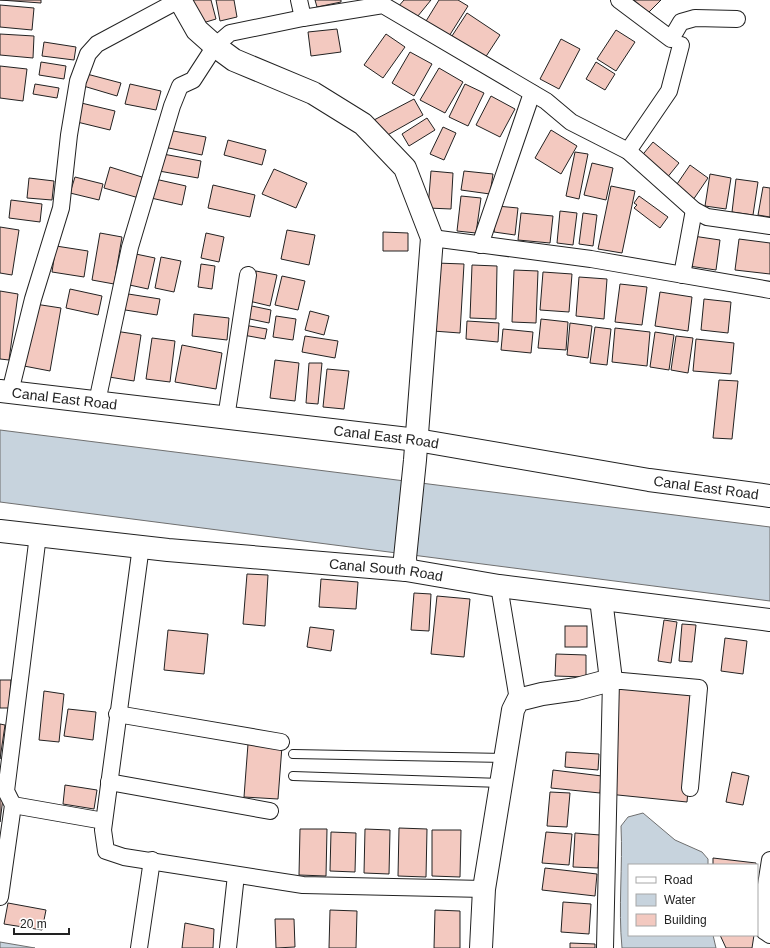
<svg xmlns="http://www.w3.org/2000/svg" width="770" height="948" font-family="Helvetica,sans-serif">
  <rect width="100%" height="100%" fill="#fff"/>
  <g fill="#c7d3dd" stroke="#6f6f6f">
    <polygon points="0,430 770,527 770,601 0,502"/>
    <path d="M643,813L675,840L702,852L708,859V865H629V935H713L716,948H622C618,907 623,867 621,826L628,817Z"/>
    <polygon points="0,942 35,948 0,948"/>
  </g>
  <g fill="#f3c9c0" stroke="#222">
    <polygon points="0,0 41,0 41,3"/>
    <polygon points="189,0 211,0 216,19 196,25"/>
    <polygon points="216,0 234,0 237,17 220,21"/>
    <polygon points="315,0 341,0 341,2 317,7"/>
    <polygon points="404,0 431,0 413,22 397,8"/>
    <polygon points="439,0 458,0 468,6 446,41 423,26"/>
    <polygon points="634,0 661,0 648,13"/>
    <polygon points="0,5 34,8 32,30 0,27"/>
    <polygon points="467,13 500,35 483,61 450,39"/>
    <polygon points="337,29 341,52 311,56 308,32"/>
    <polygon points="616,30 635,42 616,71 597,59"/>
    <polygon points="0,34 34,36 33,58 0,55"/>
    <polygon points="386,34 405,47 383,78 364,65"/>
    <polygon points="561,39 580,49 559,89 540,79"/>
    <polygon points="44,42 76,47 74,60 42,56"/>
    <polygon points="410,52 432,64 414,96 392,83"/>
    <polygon points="41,62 66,66 64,79 39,75"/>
    <polygon points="596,62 615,74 605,90 586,79"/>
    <polygon points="0,66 27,69 23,101 0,98"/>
    <polygon points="439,68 463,82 445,113 420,100"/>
    <polygon points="83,73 121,83 117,96 80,85"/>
    <polygon points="35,84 59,88 57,98 33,94"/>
    <polygon points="130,84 161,91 156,110 125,104"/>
    <polygon points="465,84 484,93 468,126 449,117"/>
    <polygon points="491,96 515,109 500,137 476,125"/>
    <polygon points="414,99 423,115 384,137 374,120"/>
    <polygon points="77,102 115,111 110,130 73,121"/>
    <polygon points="427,118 435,130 409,146 402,134"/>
    <polygon points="443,127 456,133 444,160 430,154"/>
    <polygon points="168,130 206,137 202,155 164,147"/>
    <polygon points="551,130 577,146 561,174 535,158"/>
    <polygon points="228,140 266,150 262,165 224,155"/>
    <polygon points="653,142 679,163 666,179 640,158"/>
    <polygon points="575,152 588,154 579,199 566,196"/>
    <polygon points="163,154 201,161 198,178 159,171"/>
    <polygon points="592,163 613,168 606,200 584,195"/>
    <polygon points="690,165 708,178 693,200 675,187"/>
    <polygon points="110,167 145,178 139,198 104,188"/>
    <polygon points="274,169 307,183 296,208 262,194"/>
    <polygon points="431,171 453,173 451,209 428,208"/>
    <polygon points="464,171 493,174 490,194 461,190"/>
    <polygon points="710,174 731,178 726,209 705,206"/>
    <polygon points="75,177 103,184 99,200 70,193"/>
    <polygon points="29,178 54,181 52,200 27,198"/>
    <polygon points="155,179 186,186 182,205 151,198"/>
    <polygon points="736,179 758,182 753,215 732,212"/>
    <polygon points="213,185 255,195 250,217 208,208"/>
    <polygon points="611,186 635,191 622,253 598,249"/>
    <polygon points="763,187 770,188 770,217 758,215"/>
    <polygon points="461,196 481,198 476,233 457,231"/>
    <polygon points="639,196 668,217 660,228 634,208 637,205 634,203"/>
    <polygon points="11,200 42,204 40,222 9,218"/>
    <polygon points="497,206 518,208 515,235 494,232"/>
    <polygon points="560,211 577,213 573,245 557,243"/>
    <polygon points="521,213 553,216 550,243 518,240"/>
    <polygon points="583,213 597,215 593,246 579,244"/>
    <polygon points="0,227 19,230 12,275 0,273"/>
    <polygon points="287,230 315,235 309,265 281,259"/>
    <polygon points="383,232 408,233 408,251 383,251"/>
    <polygon points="100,233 122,237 114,284 92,280"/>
    <polygon points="206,233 224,237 219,262 201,258"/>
    <polygon points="693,236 720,240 716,270 689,266"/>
    <polygon points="739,239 770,243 770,274 735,270"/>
    <polygon points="56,246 88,251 84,277 52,272"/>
    <polygon points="131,253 155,258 148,289 125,284"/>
    <polygon points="161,257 181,261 174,292 155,288"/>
    <polygon points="436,263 464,264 460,333 433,331"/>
    <polygon points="201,264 215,266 212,289 198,287"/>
    <polygon points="472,265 497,266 496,319 470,318"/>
    <polygon points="514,270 538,271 536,323 512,322"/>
    <polygon points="256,271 277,275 270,306 249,301"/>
    <polygon points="543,272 572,274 569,312 540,310"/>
    <polygon points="282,276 305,281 298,310 275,305"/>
    <polygon points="579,277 607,279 604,319 576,316"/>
    <polygon points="620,284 647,287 642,325 615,322"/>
    <polygon points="70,289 102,296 98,315 66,308"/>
    <polygon points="0,291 18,294 9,360 0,359"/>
    <polygon points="660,292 692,297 688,331 655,326"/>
    <polygon points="122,293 160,299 157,315 119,309"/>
    <polygon points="704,299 731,302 728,333 701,330"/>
    <polygon points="35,304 61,308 50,371 24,366"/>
    <polygon points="247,305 271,310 269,323 245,318"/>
    <polygon points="310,311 329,316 324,335 305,330"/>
    <polygon points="194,314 229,318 227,340 192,336"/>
    <polygon points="276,316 296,319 293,340 273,337"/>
    <polygon points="541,319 568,322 566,350 538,348"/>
    <polygon points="467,321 499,323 498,342 466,339"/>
    <polygon points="570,323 592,326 588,358 567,355"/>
    <polygon points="244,325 267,329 265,339 243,335"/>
    <polygon points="595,327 611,329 607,365 590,363"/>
    <polygon points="615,328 650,332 647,366 612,362"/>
    <polygon points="503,329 533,332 531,353 501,350"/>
    <polygon points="115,331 141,335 134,381 109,377"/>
    <polygon points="655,332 674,335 669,370 650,367"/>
    <polygon points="305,336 338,341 335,358 302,352"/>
    <polygon points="676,336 693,338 688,373 671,370"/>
    <polygon points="152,338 175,341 170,382 146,379"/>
    <polygon points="696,339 734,343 731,374 693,371"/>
    <polygon points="182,345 222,353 216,389 175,382"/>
    <polygon points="275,360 299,363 295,401 270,398"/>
    <polygon points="309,363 322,363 318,404 306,403"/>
    <polygon points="327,369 349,371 344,409 323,407"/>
    <polygon points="719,380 738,381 732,439 713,438"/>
    <polygon points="247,574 268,575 265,626 243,624"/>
    <polygon points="321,579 358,582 356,609 319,607"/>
    <polygon points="414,593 431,594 429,631 411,630"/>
    <polygon points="437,596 470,599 464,657 431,654"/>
    <polygon points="664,620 677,622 671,663 658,661"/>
    <polygon points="682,624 696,625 692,662 679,661"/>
    <rect x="565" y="626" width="22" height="21"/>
    <polygon points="310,627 334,630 331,651 307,647"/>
    <polygon points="168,630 208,634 204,674 164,670"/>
    <polygon points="725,638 747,641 743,674 721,671"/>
    <polygon points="556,654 586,655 586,677 555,676"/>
    <polygon points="0,680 11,680 9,708 0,708"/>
    <polygon points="614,686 697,691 687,802 608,794"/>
    <polygon points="44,691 64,694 59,742 39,740"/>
    <polygon points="68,709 96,712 93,740 64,736"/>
    <polygon points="0,724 5,725 0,759"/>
    <polygon points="248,744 282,746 278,799 244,797"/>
    <polygon points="566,752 599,754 598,770 565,767"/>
    <polygon points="553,770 602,776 600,793 551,788"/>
    <polygon points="732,772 749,776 743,805 726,802"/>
    <polygon points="65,785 97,790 94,809 63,804"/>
    <polygon points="550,792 570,793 567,827 547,826"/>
    <polygon points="0,797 3,798 0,822"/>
    <polygon points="399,828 427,829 426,877 398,876"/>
    <polygon points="300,829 327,829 326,876 299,875"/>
    <polygon points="365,829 390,830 389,874 364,873"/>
    <polygon points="432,830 461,830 460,877 432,876"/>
    <polygon points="331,832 356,833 355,872 330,871"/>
    <polygon points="546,832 572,834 569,865 542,863"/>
    <polygon points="575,833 600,835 598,868 573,867"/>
    <polygon points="713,858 756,863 756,865 713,865"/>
    <polygon points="545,868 597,874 595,896 542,890"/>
    <polygon points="563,902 591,904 589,934 561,932"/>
    <polygon points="8,903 46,910 42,930 4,924"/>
    <polygon points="330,910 357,911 356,948 329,948"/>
    <polygon points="435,910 460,911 460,948 434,948"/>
    <polygon points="275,919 294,919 295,947 276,948"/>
    <polygon points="185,923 214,929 213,948 182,948"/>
    <polygon points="720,935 754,935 752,948 726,948"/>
    <polygon points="570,943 595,944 595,948 570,948"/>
  </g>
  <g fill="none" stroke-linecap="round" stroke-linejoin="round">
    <defs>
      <g id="lane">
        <polyline points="293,754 505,758"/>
        <polyline points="293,776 501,783"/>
      </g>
      <g id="street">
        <polyline points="299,0 303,18"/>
        <polyline points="619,0 671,39 681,22 695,18 737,19"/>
        <polyline points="628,151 669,91 681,45"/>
        <polyline points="432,238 591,259 770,290"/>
        <polyline points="480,245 532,93"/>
        <polyline points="682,275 694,210"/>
        <polyline points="10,392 33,299 61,208 69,135 78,81 88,54 97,44 179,0"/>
        <polyline points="97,402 130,247 172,106 180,86 193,80 215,46 230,33 303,18 383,5 546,101 571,122 628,151 694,210 707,217 770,226"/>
        <polyline points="226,418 248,275"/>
        <polyline points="141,546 103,830 106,851 124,857 303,885 484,889"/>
        <polyline points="499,586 518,700"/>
        <polyline points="117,714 281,742"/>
        <polyline points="109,782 270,811"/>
        <polyline points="13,805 104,821"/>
        <polyline points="770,860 762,910 764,931 770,935"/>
        <polyline points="0,897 13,805 6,791 38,535"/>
        <polyline points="139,948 152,860"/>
        <polyline points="228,948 236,875"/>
        <polyline points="605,948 611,680 699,688 690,788"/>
      </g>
      <g id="secondary">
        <polyline points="180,0 197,30 215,46 234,60 313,93 363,124 405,168 432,238 415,460 405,558 406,570"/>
        <path id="s1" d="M0,391L417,440L649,480L770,496"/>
        <path id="s2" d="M0,531L168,550L406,570L499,586L770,620"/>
        <polyline points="481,948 484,889 513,710 518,700 542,694 577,689 611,680 601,599"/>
      </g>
    </defs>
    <use href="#lane" stroke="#222" stroke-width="10"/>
    <use href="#street" stroke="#222" stroke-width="18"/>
    <use href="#secondary" stroke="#222" stroke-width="24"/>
    <use href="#lane" stroke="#fff" stroke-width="8"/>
    <use href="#street" stroke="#fff" stroke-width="16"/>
    <use href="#secondary" stroke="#fff" stroke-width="22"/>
  </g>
  <g text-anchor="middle" stroke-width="3" stroke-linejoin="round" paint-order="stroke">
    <g font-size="14" fill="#222" stroke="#fff">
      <text dy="5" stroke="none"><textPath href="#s1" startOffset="65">Canal East Road</textPath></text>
      <text dy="5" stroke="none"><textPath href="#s1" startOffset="389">Canal East Road</textPath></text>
      <text dy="5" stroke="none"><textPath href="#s1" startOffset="713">Canal East Road</textPath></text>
      <text dy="5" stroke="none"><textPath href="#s2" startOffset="388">Canal South Road</textPath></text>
    </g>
  </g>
  <rect x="628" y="864" width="130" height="72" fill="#ffffff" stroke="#a7a7a7"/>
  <rect x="636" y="877" width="20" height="6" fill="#ffffff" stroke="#a7a7a7"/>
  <text x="664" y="884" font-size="12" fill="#222222">Road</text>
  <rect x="636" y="894" width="20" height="12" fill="#c7d3dd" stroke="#a7a7a7"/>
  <text x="664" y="904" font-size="12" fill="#222222">Water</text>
  <rect x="636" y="914" width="20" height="12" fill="#f3c9c0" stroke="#a7a7a7"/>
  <text x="664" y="924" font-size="12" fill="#222222">Building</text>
  <path d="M14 928v6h55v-6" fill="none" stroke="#222222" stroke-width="2"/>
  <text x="20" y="928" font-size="12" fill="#222222" stroke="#ffffff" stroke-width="3" paint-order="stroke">20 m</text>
</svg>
